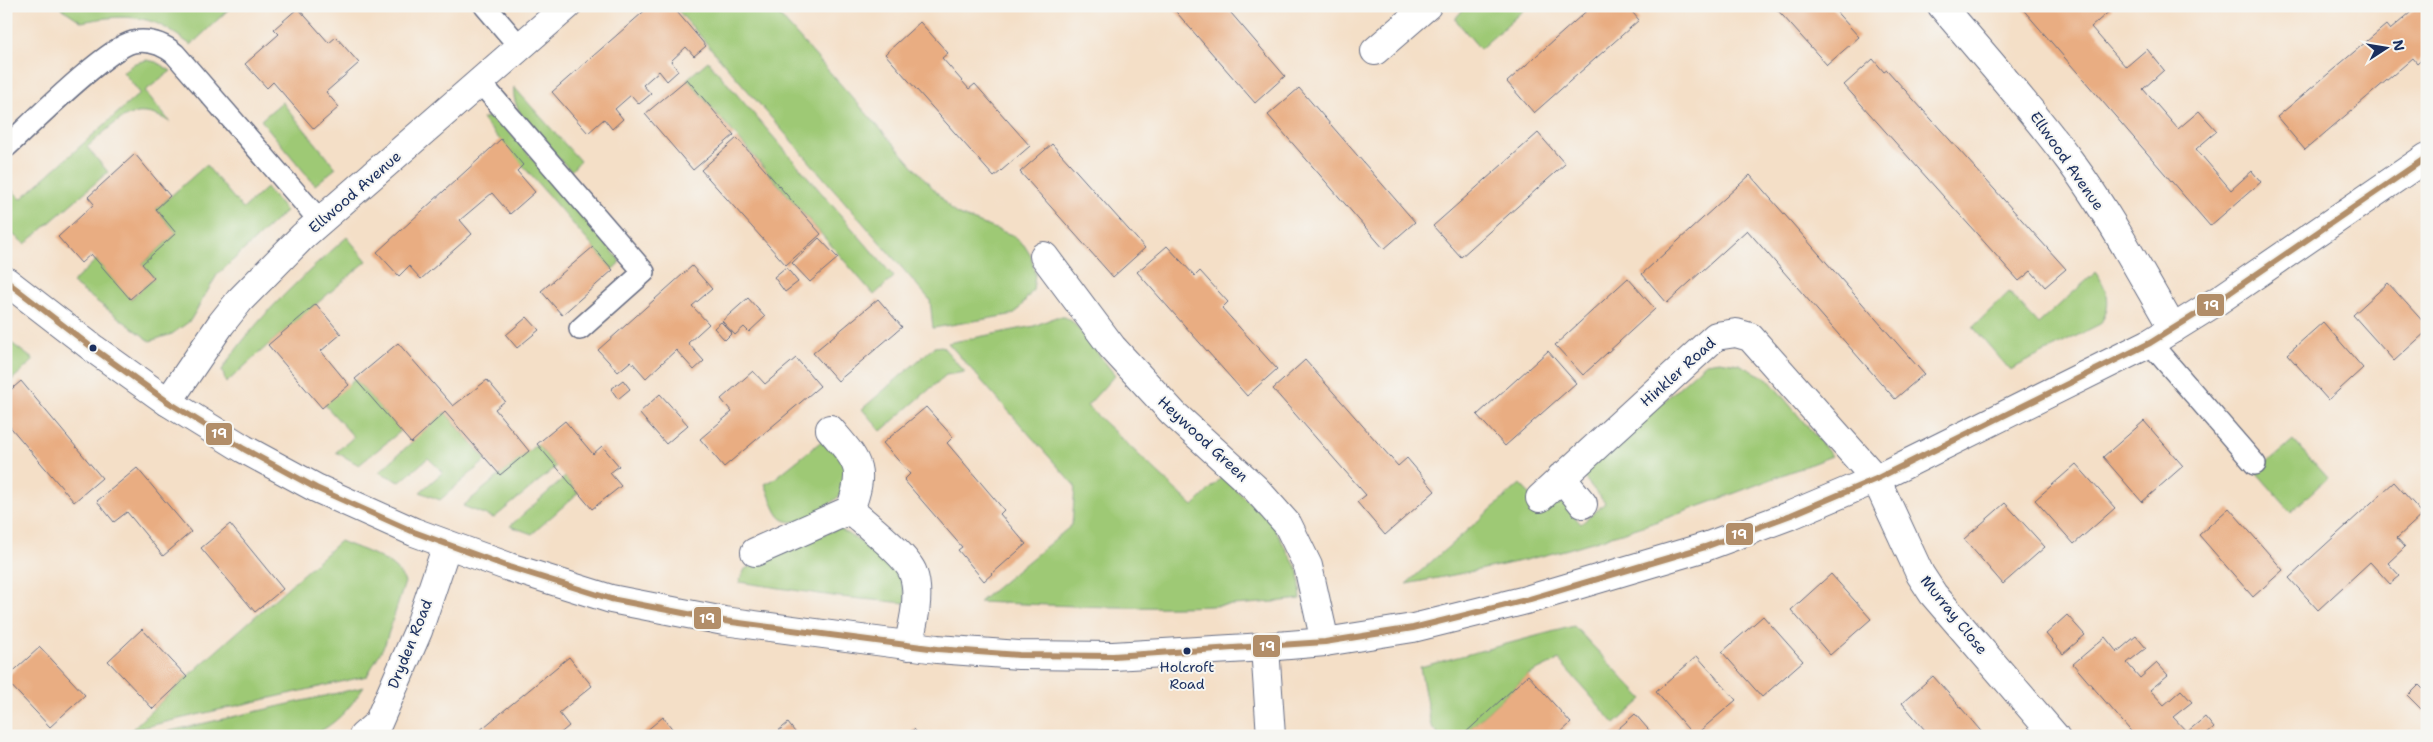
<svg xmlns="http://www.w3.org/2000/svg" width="2433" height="742" font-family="'Shantell Sans',sans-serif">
  <rect width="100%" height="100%" fill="#f6f6f2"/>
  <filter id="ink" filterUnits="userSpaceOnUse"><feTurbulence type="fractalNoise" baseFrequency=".02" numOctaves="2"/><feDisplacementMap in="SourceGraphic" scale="10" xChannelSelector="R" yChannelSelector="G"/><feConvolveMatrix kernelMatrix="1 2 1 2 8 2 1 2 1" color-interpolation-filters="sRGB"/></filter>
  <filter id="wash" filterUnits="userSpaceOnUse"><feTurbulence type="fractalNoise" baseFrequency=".0096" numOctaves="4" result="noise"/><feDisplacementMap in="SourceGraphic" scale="20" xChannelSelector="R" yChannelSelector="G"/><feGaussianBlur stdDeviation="1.12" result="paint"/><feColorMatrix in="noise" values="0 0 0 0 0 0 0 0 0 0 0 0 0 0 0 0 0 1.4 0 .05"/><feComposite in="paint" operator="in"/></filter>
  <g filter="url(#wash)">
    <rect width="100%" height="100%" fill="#f4dfc7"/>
    <g fill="#9ec975" stroke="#5c7c6a">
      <path d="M58,6H232L191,45C181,38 172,31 162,26C138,13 106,17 82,22Z"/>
      <polygon points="674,6 771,6 956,214 1012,235 1024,245 1031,256 1035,274 1033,290 1015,314 933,328 930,300"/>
      <polygon points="1466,6 1528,6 1480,49 1455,19"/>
      <path d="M147,60L156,62L171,71L145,91L170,122C132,99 116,123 87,147L108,172L25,244L6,229V184L21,199L140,93L123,72L135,63Z"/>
      <polygon points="708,61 894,277 874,295 687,79"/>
      <path d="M514,87L580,161L571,171C552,150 509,115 514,87Z"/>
      <polygon points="282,102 336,168 315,185 261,120"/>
      <polygon points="487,117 499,120 619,259 619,263 613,270 482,119"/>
      <polygon points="206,165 243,209 266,188 286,211 217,275 190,321 172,334 150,341 72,283 96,260 131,299 154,278 142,264 176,233 156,209"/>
      <path d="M347,237L367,261L268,345L226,383L222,370C257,316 300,279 347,237Z"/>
      <path d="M2096,272C2108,291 2113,305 2100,324L2010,370L1973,327L2009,292L2038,324Z"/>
      <path d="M1056,317H1065L1073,322L1115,375L1087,406L1193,506L1222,477L1271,522L1299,572L1301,599C1192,612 1088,607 979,602L1072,525L1075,486L948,343L1034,326Z"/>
      <polygon points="6,339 34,360 6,385"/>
      <polygon points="942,346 965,372 946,375 881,431 862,409 934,347"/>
      <path d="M1719,361L1739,364L1768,379L1832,456C1753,486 1674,518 1592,542C1531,561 1469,572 1406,584L1520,484L1543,508L1557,497L1581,524L1605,503L1582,475L1706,363Z"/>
      <polygon points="355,379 401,431 359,465 336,452 354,437 325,405"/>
      <polygon points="445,412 486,460 440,500 420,492 443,472 428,458 400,482 379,472"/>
      <path d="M824,439L845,461L848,487C838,499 795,536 779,516C773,508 769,493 765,484L773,480Z"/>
      <polygon points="2293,440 2327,478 2291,512 2256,472"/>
      <polygon points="537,444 556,467 494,518 463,506"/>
      <polygon points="565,477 578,493 532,534 510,526"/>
      <path d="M839,528C870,550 903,562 906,603L840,597L739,582L745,569Z"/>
      <path d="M340,541C363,551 394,558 405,582L385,644L367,676L131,730L187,677Z"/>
      <polygon points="1574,626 1643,699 1615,724 1559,660 1528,675 1462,736 1440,736 1431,726 1420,667"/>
      <path d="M364,687C348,710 337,723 312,736H148Z"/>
    </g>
    <g id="blocks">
      <g fill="#e9ad82">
        <polygon points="650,6 672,6 706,46 694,56 686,47 671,61 678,71 667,81 659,71 643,85 651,94 639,104 631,95 615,109 623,119 612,129 604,119 588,133 552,92"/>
        <polygon points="1171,6 1225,6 1285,76 1255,103"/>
        <polygon points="1592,6 1627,6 1639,20 1534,113 1507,82"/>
        <polygon points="1774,6 1831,6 1859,37 1827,65"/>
        <polygon points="2020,6 2110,6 2112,9 2091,27 2126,67 2147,49 2164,70 2143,89 2178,129 2199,111 2217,131 2196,149 2231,190 2252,171 2261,182 2210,226"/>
        <polygon points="2418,6 2427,6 2427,54 2417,63 2413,58 2305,150 2277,117 2386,25 2390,30"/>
        <polygon points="298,8 329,43 336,37 359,63 326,92 339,107 314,129 273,82 267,88 245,64 279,34 274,29"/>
        <polygon points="920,22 948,53 942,58 969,89 975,84 1030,146 994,177 885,54"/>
        <polygon points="1873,59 1884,72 1887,70 2066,269 2045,287 2031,271 2019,281 1844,85"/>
        <polygon points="687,79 734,135 693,170 645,114"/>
        <polygon points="1299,88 1415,222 1384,249 1268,115"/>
        <polygon points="1538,133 1565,164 1461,257 1433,226"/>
        <polygon points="737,138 821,234 786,265 701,170"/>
        <polygon points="501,139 523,165 517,171 535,192 510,214 492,193 460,220 472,234 421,279 409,266 399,276 377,252"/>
        <polygon points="1052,144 1145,248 1113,277 1020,172"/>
        <polygon points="135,154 170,196 156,209 176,233 142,264 154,278 130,299 91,254 81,263 58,237 94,204 88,197"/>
        <polygon points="1750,175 1924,374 1895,399 1747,230 1667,303 1642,274"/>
        <polygon points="819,238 838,258 810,282 792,263"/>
        <polygon points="1167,246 1195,276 1200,271 1228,302 1222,308 1277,369 1247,396 1137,272"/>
        <polygon points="593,247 613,270 562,315 541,291"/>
        <polygon points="692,266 712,289 692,306 709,324 688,343 704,361 694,370 676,350 646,378 631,361 618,372 598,350"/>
        <polygon points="786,267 798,282 785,292 774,277"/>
        <polygon points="1628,278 1655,309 1583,375 1555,345"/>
        <polygon points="2388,283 2427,326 2427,331 2394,361 2353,315"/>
        <polygon points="748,298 765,317 749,332 744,327 735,335 722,321"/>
        <polygon points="878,299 902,327 838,381 813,353"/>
        <polygon points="316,304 341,334 321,351 349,385 322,408 268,345"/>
        <polygon points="527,317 539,330 517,348 506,335"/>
        <polygon points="721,322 732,333 725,340 714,328"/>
        <polygon points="2323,322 2363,368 2328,400 2287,354"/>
        <polygon points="398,343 453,406 487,380 505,401 495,409 529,451 500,475 445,412 411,443 355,379"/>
        <polygon points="1548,351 1576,383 1505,446 1477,415"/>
        <polygon points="796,358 820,386 724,467 700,439 732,412 721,399 753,371 765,384"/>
        <polygon points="1305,360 1398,466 1407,458 1435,491 1385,535 1357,502 1366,495 1273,389"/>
        <polygon points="623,380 630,389 618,399 611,389"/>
        <polygon points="21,381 102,478 74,502 6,422 6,394"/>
        <polygon points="660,394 688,425 666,444 639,413"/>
        <polygon points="926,407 953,437 947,443 1004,510 1000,514 1026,544 984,581 958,550 962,547 904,480 910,474 883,443"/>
        <polygon points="565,421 593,454 602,446 619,466 610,473 621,486 592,509 537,444"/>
        <polygon points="2144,421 2183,466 2142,502 2103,457"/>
        <polygon points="2076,464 2115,508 2074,544 2035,500"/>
        <polygon points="137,468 191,532 163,556 127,512 114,522 97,501"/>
        <polygon points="2394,482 2423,514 2397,538 2405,547 2388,563 2400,576 2390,584 2370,562 2318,610 2289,578"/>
        <polygon points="2005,503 2045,547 2003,584 1964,539"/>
        <polygon points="2229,508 2283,570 2253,597 2199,535"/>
        <polygon points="230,524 283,589 255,612 201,548"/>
        <polygon points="1831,574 1871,619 1830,655 1791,610"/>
        <polygon points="2067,615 2085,635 2063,654 2046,634"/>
        <polygon points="1763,616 1803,661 1762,697 1722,652"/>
        <polygon points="142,629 187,677 153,709 108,661"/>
        <polygon points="2136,636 2146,648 2127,663 2140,678 2157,663 2168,675 2150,690 2164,705 2181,690 2192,702 2173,717 2187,732 2205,717 2214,728 2205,736 2135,736 2073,664 2105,637 2117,652"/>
        <polygon points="40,647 85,695 50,727 6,680 6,678"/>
        <polygon points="1697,656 1736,700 1694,736 1656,692"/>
        <polygon points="569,657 592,686 559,713 569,726 557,736 473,736"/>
        <polygon points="1528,675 1571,723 1557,736 1462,736"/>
        <polygon points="1933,676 1956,702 1985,736 1930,736 1902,703"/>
        <polygon points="2419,685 2427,693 2427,715 2408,696"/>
        <polygon points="1635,714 1654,736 1610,736"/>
        <polygon points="663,717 678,736 640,736"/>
        <polygon points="788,723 798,736 772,736"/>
        <polygon points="914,729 920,736 906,736"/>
      </g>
    </g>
  </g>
  <g filter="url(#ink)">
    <use href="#blocks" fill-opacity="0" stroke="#676d83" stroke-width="1"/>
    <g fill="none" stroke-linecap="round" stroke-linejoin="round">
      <defs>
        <g id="lane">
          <polyline points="485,6 520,47"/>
          <polyline points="480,82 644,272 580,329"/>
          <path d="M6,147C30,125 107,48 133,42C149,39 163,44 175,54L321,222"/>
          <polyline points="2150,343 2255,464"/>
        </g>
        <g id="street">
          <path d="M1942,6C1985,57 2030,107 2070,161C2109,214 2140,272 2173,329"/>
          <polyline points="1375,51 1427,6"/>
          <polyline points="1044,256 1112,347 1173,413 1255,488 1288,525 1308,566 1325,642"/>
          <polyline points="6,281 94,349 168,402 244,449 316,488 414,532 509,567 611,599 724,621 937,649 1019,655 1113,656 1265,647 1325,642 1413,628 1530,599 1705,547 1791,515 1876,479 2150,343 2219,300 2427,157"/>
          <polyline points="168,402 221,324 240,300 303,236 567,6"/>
          <path d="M830,429C858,462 866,467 850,510"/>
          <polyline points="1561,477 1583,504"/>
          <polyline points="1540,498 1716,336 1736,333 1750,337 1876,479 1920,574 1933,594 2055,736"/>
          <path d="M755,552L850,510C864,522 908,557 913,573C921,594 913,625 908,646"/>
          <polyline points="1265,647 1271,736"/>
          <polyline points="363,736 378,723 418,631 447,545"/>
        </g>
      </defs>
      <use href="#lane" stroke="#676d83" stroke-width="24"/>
      <use href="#street" stroke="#676d83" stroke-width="30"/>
      <use href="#lane" stroke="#fff" stroke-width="21"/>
      <use href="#street" stroke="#fff" stroke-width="28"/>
      <defs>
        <polyline id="bus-1" points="6,281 94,349 168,402 244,449 316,488 414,532 509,567 611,599 724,621 937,649 1019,655 1113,656 1325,642 1413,628 1530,599 1705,547 1791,515 1876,479 2150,343 2219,300 2427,157"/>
      </defs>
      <use href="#bus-1" stroke="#f6f6f2" stroke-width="10"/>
      <use href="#bus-1" stroke="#b28e69" stroke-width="6"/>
    </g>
  </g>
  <g fill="#1b2f5e" stroke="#f6f6f2" stroke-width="2">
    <circle cx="93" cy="348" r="4.5"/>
    <circle cx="1187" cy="651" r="4.5"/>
  </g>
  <g text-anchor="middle" stroke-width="4" stroke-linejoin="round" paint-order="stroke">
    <g font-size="14" fill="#1b2f5e" stroke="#f6f6f2">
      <text x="1187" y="672">Holcroft<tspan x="1187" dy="17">Road</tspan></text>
    </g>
    <g font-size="15" fill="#1b2f5e" stroke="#f6f6f2">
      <text transform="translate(2067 161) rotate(55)" y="5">Ellwood Avenue</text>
      <text transform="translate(355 192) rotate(-41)" y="5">Ellwood Avenue</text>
      <text transform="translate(1678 372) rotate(-42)" y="5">Hinkler Road</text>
      <text transform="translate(1203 439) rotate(43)" y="5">Heywood Green</text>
      <text transform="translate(1954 615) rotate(51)" y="5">Murray Close</text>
      <text transform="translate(410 644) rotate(-68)" y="5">Dryden Road</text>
    </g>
  </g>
  <g stroke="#f6f6f2" stroke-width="2">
    <rect x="2196" y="293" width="29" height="24" rx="5" fill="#b28e69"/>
    <rect x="205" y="422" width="28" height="24" rx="5" fill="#b28e69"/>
    <rect x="1725" y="522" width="29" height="24" rx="5" fill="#b28e69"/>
    <rect x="693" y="606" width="29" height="24" rx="5" fill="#b28e69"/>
    <rect x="1252" y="634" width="29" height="24" rx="5" fill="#b28e69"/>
  </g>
  <g font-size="14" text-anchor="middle" font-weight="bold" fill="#fff">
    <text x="2211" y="310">19</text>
    <text x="219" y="438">19</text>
    <text x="1739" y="539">19</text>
    <text x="707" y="623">19</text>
    <text x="1267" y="651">19</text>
  </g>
  <rect width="2433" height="742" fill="none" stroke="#f6f6f2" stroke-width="25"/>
  <g transform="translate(2386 48) rotate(78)" stroke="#f6f6f2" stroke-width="4" paint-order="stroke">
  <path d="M0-4L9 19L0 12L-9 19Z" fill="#1b2f5e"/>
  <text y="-8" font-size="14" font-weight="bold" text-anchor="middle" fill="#1b2f5e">N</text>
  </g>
</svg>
